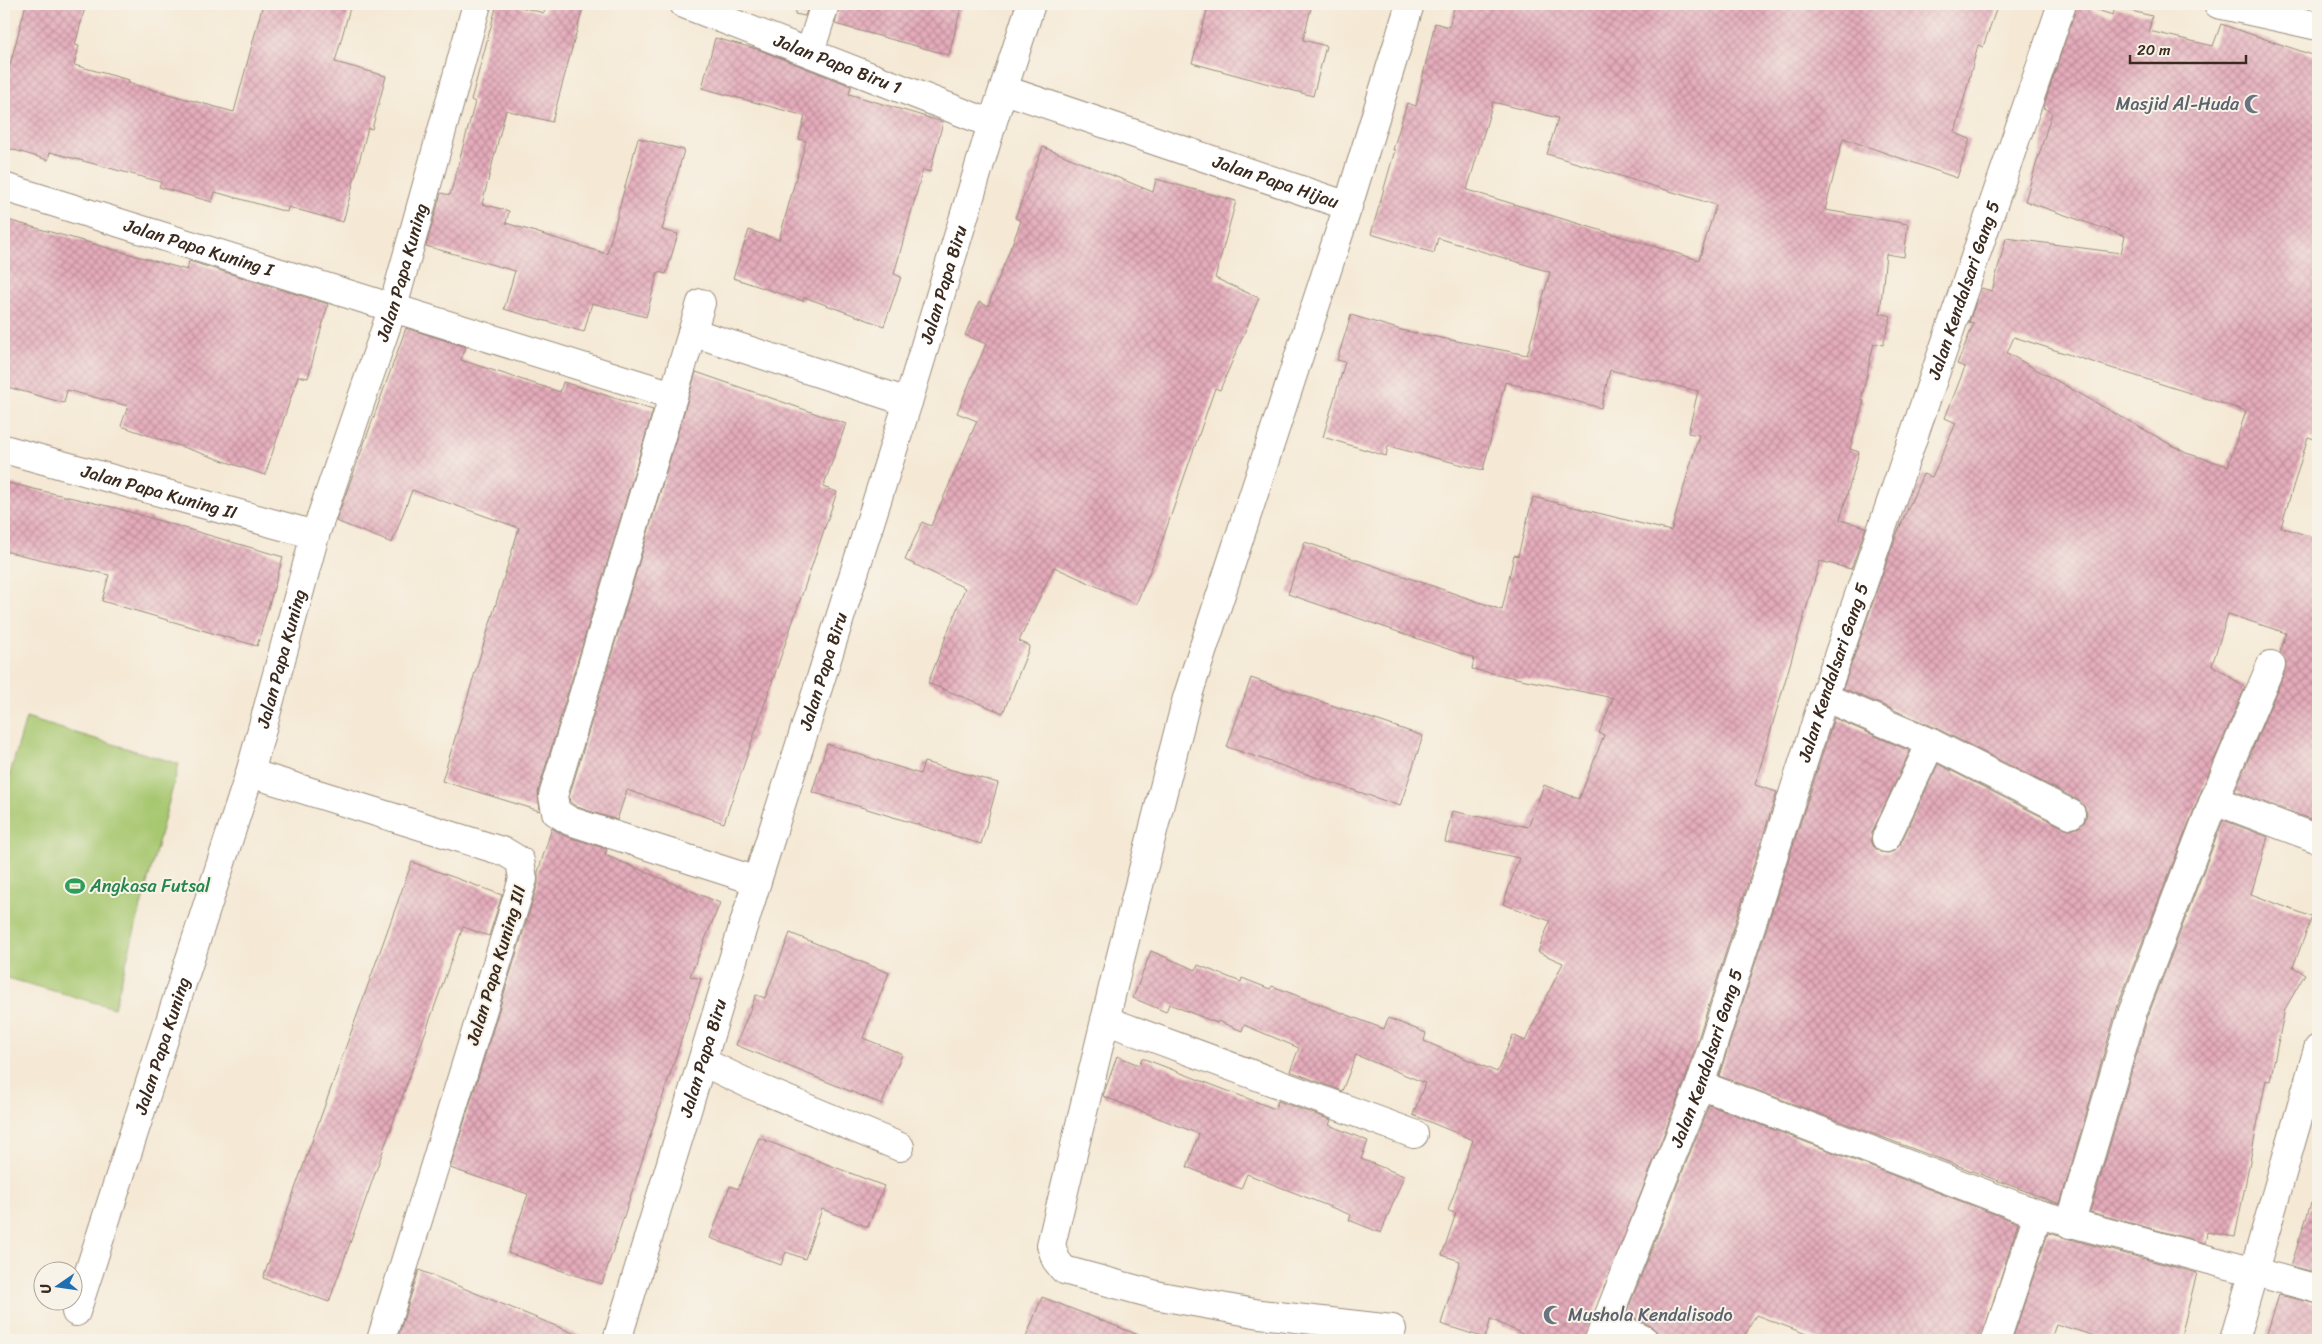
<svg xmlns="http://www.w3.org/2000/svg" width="2322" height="1344" font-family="Sriracha,sans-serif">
  <defs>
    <pattern id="building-cross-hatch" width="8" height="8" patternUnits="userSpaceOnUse" patternTransform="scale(1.25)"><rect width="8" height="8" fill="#e5acbc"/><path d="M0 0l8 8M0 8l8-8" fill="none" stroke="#bb8c98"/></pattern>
  </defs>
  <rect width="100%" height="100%" fill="#f7f3e8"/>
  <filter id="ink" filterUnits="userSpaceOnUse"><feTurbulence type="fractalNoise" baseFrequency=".02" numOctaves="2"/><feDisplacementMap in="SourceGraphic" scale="10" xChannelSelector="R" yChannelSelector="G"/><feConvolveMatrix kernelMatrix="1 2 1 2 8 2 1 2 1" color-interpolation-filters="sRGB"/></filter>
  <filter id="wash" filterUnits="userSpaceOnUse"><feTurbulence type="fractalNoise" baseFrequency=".0096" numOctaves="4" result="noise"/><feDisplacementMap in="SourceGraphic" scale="20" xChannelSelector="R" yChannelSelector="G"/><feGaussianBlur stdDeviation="1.12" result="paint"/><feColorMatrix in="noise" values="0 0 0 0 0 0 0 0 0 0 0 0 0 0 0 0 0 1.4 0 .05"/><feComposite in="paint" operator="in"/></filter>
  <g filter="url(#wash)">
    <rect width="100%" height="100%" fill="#f5e9d5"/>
    <polygon fill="#a7c770" stroke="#717847" points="26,718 179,764 114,1008 4,977 4,795"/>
    <g id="blocks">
      <g fill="url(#building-cross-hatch)" fill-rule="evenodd">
        <polygon points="26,4 86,4 75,45 79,46 74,65 129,80 128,83 234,112 263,4 351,4 335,62 386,76 372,129 368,128 343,222 288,207 287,212 215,192 212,202 159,187 161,182 50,152 48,160 4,147 4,88"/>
        <polygon points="497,4 509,4 544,13 546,4 584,4 552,122 506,110 482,204 509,211 506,223 607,254 638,138 684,150 662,230 678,234 666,274 658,272 646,317 592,303 584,332 504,309 515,271 426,246 441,193 450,195 475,102 471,100"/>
        <polygon points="797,4 809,4 805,16 795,14"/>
        <polygon points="840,4 962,4 949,55 835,24"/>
        <polygon points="1209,4 1312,4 1303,40 1326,46 1313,96 1192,63"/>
        <path d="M1455,4H1998L1983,47L1978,45L1955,133L1970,139L1957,178L1843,138L1825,210L1908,224L1904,257L1886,254L1880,313L1891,316L1883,345L1874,343L1861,400L1864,401L1850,449L1859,452L1840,520L1866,527L1851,569L1820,561L1755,785L1777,792L1685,1080L1584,1340H1535L1491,1319L1485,1338L1441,1324L1460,1261L1442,1255L1456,1213L1448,1211L1473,1140L1413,1115L1425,1083L1356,1055L1342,1091L1290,1071L1299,1048L1244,1025L1242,1031L1218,1021L1217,1023L1169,1004L1166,1012L1133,998L1151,951L1196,970L1198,965L1241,982L1242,978L1270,989L1272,986L1384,1029L1388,1018L1426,1033L1424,1041L1497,1072L1513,1035L1525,1041L1563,963L1538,952L1550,921L1503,904L1519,858L1445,842L1452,811L1528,827L1544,785L1579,799L1604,735L1599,733L1613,698L1472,669L1474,658L1288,594L1305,542L1502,610L1514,555L1518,556L1533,497L1671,531L1699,435L1688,433L1698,391L1610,370L1601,408L1505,382L1483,470L1388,446L1386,456L1323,437L1345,362L1337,360L1351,315L1401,330L1527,355L1550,272L1438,238L1434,253L1371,234L1395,150H1393L1407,103L1416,106L1435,23L1449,27ZM1493,102L1558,118L1547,154L1716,205L1699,260L1467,190Z"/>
        <path d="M2077,4L2113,15L2115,7L2152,16L2149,31L2213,46L2221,24L2318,57V440L2308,437L2281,527L2318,539V822L2235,791L2285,671L2286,663L2280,653L2286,633L2228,614L2212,665L2245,687L2200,794L2118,1005L2060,1204L1719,1076L1834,718L1910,751L1872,832L1871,840L1873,846L1880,852L1888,853L1894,851L1900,845L1938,764L2064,828L2071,830L2079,827L2085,821L2087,813L2084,806L2078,800L1938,729L1843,688L1896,536L1923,474L1932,477L1956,423L1945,418L1965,367L1957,364L1974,323L1969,322L1981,288L1992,291L2006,238L2121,253L2125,236L2025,201L2052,112L2043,108ZM2014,337L2246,411L2228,466L2186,453L2007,353Z"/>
        <polygon points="715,38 757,49 851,86 849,94 943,122 930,172 923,170 894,274 901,277 884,326 804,297 803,301 733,278 749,230 779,240 806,141 799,139 805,116 702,88"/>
        <polygon points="1043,147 1153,192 1156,179 1236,201 1215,278 1259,298 1220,390 1215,388 1159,550 1136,604 1054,567 1019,641 1030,646 1003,713 928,683 965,588 905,560 922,522 931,526 977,421 957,413 986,344 965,335 979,302 988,306 1021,221 1015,218"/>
        <polygon points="4,219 187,270 189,261 328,304 308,378 298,376 265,475 121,426 128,406 67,390 64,403 4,386"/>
        <polygon points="406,328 466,347 461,360 560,392 563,382 653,410 538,792 540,811 442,781 519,528 412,490 392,543 336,521"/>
        <polygon points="696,372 846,424 823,487 837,492 724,823 627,790 617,820 577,807 570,802 569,797"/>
        <polygon points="4,482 116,508 283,557 257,646 102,601 109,575 4,551"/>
        <polygon points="1251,678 1423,736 1400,806 1227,747"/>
        <polygon points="827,744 920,774 924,762 998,783 981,844 812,792"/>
        <polygon points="2223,820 2268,837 2251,894 2312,917 2293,967 2305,974 2285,1009 2270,1081 2266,1080 2235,1237 2207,1232 2205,1243 2090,1212 2148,1016"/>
        <polygon points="552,828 565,836 607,849 605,855 720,903 690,976 701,979 602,1284 508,1253 528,1194 450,1168 538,884 538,872"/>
        <polygon points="412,862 502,895 489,936 463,927 329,1302 263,1278"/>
        <polygon points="790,933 889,973 863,1038 902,1054 882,1104 736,1045 756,995 765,998"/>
        <polygon points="1117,1056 1139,1065 1142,1058 1275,1109 1278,1101 1331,1120 1329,1125 1368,1141 1361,1159 1404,1176 1381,1233 1349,1220 1351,1215 1247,1174 1241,1189 1187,1167 1199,1134 1103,1096"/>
        <polygon points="1709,1105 2018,1223 1981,1340 1822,1340 1756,1315 1742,1340 1659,1340 1657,1332 1651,1326 1626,1314"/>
        <polygon points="759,1138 884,1186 868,1227 822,1209 805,1259 786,1252 781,1265 710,1238 730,1186 738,1189"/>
        <polygon points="2311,1203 2318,1204 2318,1273 2291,1266"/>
        <polygon points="2048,1233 2197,1273 2180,1340 2108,1340 2056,1324 2051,1340 2012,1340"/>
        <polygon points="419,1270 588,1339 588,1340 397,1340"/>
        <polygon points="2279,1295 2318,1304 2318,1340 2265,1340"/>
        <polygon points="1042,1297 1146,1338 1146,1340 1025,1340"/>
      </g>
    </g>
  </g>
  <g filter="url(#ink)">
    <use href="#blocks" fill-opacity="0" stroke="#988a7a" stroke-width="1"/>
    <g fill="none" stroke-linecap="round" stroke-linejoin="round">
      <defs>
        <g id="minor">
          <path id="s1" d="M684,4L992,124"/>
          <polyline points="2218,4 2318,26"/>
          <polyline points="810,52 825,4"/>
          <path id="s2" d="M1005,90L1348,206L1410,4"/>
          <path id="s3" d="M4,187L673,395"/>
          <polyline points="1348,206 1187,698 1115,979 1051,1245 1056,1260 1064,1270 1160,1296 1260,1314 1392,1329"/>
          <polyline points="701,303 553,796 556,812 570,821 757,881"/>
          <polyline points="692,332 908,402"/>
          <path id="s4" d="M4,449L315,535"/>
          <polyline points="1824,697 1931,743 2071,814"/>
          <polyline points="250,773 505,852 520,861 523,879 381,1340"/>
          <polyline points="2214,800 2318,839"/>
          <polyline points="1886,838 1931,743"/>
          <polyline points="1105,1020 1414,1134"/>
          <polyline points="703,1062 749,1084 900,1147"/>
          <polyline points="1700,1085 2038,1214 2318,1289"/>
          <polyline points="2070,1224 2133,1011 2214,800 2271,665"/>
          <path id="s5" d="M76,1312L250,773L315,535L393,307L477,4"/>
          <polyline points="1606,1322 1644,1340"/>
          <path id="s6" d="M617,1340L757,881L908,402L992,124L1031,4"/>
          <path id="s7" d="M1599,1340L1700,1085L1824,697L2062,4"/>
          <polyline points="1996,1340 2038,1214"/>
          <polyline points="2234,1340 2318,1049"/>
        </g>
      </defs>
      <use href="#minor" stroke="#988a7a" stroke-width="30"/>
      <use href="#minor" stroke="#fff" stroke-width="28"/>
    </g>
  </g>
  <defs>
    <symbol id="mosque-bare" viewBox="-9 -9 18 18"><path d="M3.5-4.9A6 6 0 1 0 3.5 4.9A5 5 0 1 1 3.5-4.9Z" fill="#6b7280" stroke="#f7f3e8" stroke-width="2.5" paint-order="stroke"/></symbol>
    <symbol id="stadium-bare" viewBox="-9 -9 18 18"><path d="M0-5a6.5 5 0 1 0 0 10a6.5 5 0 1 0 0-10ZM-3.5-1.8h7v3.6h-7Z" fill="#2e9e5b" stroke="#f7f3e8" stroke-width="2.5" paint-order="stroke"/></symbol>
  </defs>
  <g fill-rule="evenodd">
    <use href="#mosque-bare" x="2240" y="90" width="28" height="28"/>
    <use href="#stadium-bare" x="61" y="872" width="28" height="28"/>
    <use href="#mosque-bare" x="1539" y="1301" width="28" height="28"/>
  </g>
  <g text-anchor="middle" stroke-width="4" stroke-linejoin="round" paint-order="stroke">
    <g font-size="18" fill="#3b2a1e" stroke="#f7f3e8">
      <text dy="6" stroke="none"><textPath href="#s1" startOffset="165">Jalan Papa Biru 1</textPath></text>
      <text dy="6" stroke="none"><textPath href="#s2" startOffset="286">Jalan Papa Hijau</textPath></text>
      <text dy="6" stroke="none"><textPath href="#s3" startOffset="204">Jalan Papa Kuning I</textPath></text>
      <text dy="6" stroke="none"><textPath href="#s5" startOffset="1090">Jalan Papa Kuning</textPath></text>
      <text dy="6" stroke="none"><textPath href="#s6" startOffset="1105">Jalan Papa Biru</textPath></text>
      <text dy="6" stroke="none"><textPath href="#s7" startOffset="1112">Jalan Kendalsari Gang 5</textPath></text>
      <text dy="6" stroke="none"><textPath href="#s4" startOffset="161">Jalan Papa Kuning II</textPath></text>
      <text dy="6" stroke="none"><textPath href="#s5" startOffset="685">Jalan Papa Kuning</textPath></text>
      <text dy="6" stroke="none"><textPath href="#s6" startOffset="700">Jalan Papa Biru</textPath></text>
      <text dy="6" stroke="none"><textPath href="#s7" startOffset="708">Jalan Kendalsari Gang 5</textPath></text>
      <text transform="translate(496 965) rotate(-73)" y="6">Jalan Papa Kuning III</text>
      <text dy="6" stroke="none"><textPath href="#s5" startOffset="280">Jalan Papa Kuning</textPath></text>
      <text dy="6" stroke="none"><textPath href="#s7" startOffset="302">Jalan Kendalsari Gang 5</textPath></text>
      <text dy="6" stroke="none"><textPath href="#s6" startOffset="295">Jalan Papa Biru</textPath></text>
    </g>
    <g font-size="18" fill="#5b616d" stroke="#f7f3e8" text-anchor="end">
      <text x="2239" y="110">Masjid Al-Huda</text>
      <text x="1568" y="1321" text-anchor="start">Mushola Kendalisodo</text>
    </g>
    <g font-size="18" fill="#27864d" stroke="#f7f3e8" text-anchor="start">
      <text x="90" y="892">Angkasa Futsal</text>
    </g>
  </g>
  <rect width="2322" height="1344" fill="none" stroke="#f7f3e8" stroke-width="20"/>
  <g transform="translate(58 1286) rotate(257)"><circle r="24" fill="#f7f3e8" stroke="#aca397"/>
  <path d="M0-4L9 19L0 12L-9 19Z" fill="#1f6fb2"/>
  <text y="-8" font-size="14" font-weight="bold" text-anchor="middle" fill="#3b2a1e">U</text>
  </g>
  <path d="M2130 55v8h116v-8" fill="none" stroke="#3b2a1e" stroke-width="2.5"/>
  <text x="2137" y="55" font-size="15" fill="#3b2a1e" stroke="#f7f3e8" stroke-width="4" paint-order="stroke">20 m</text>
</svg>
